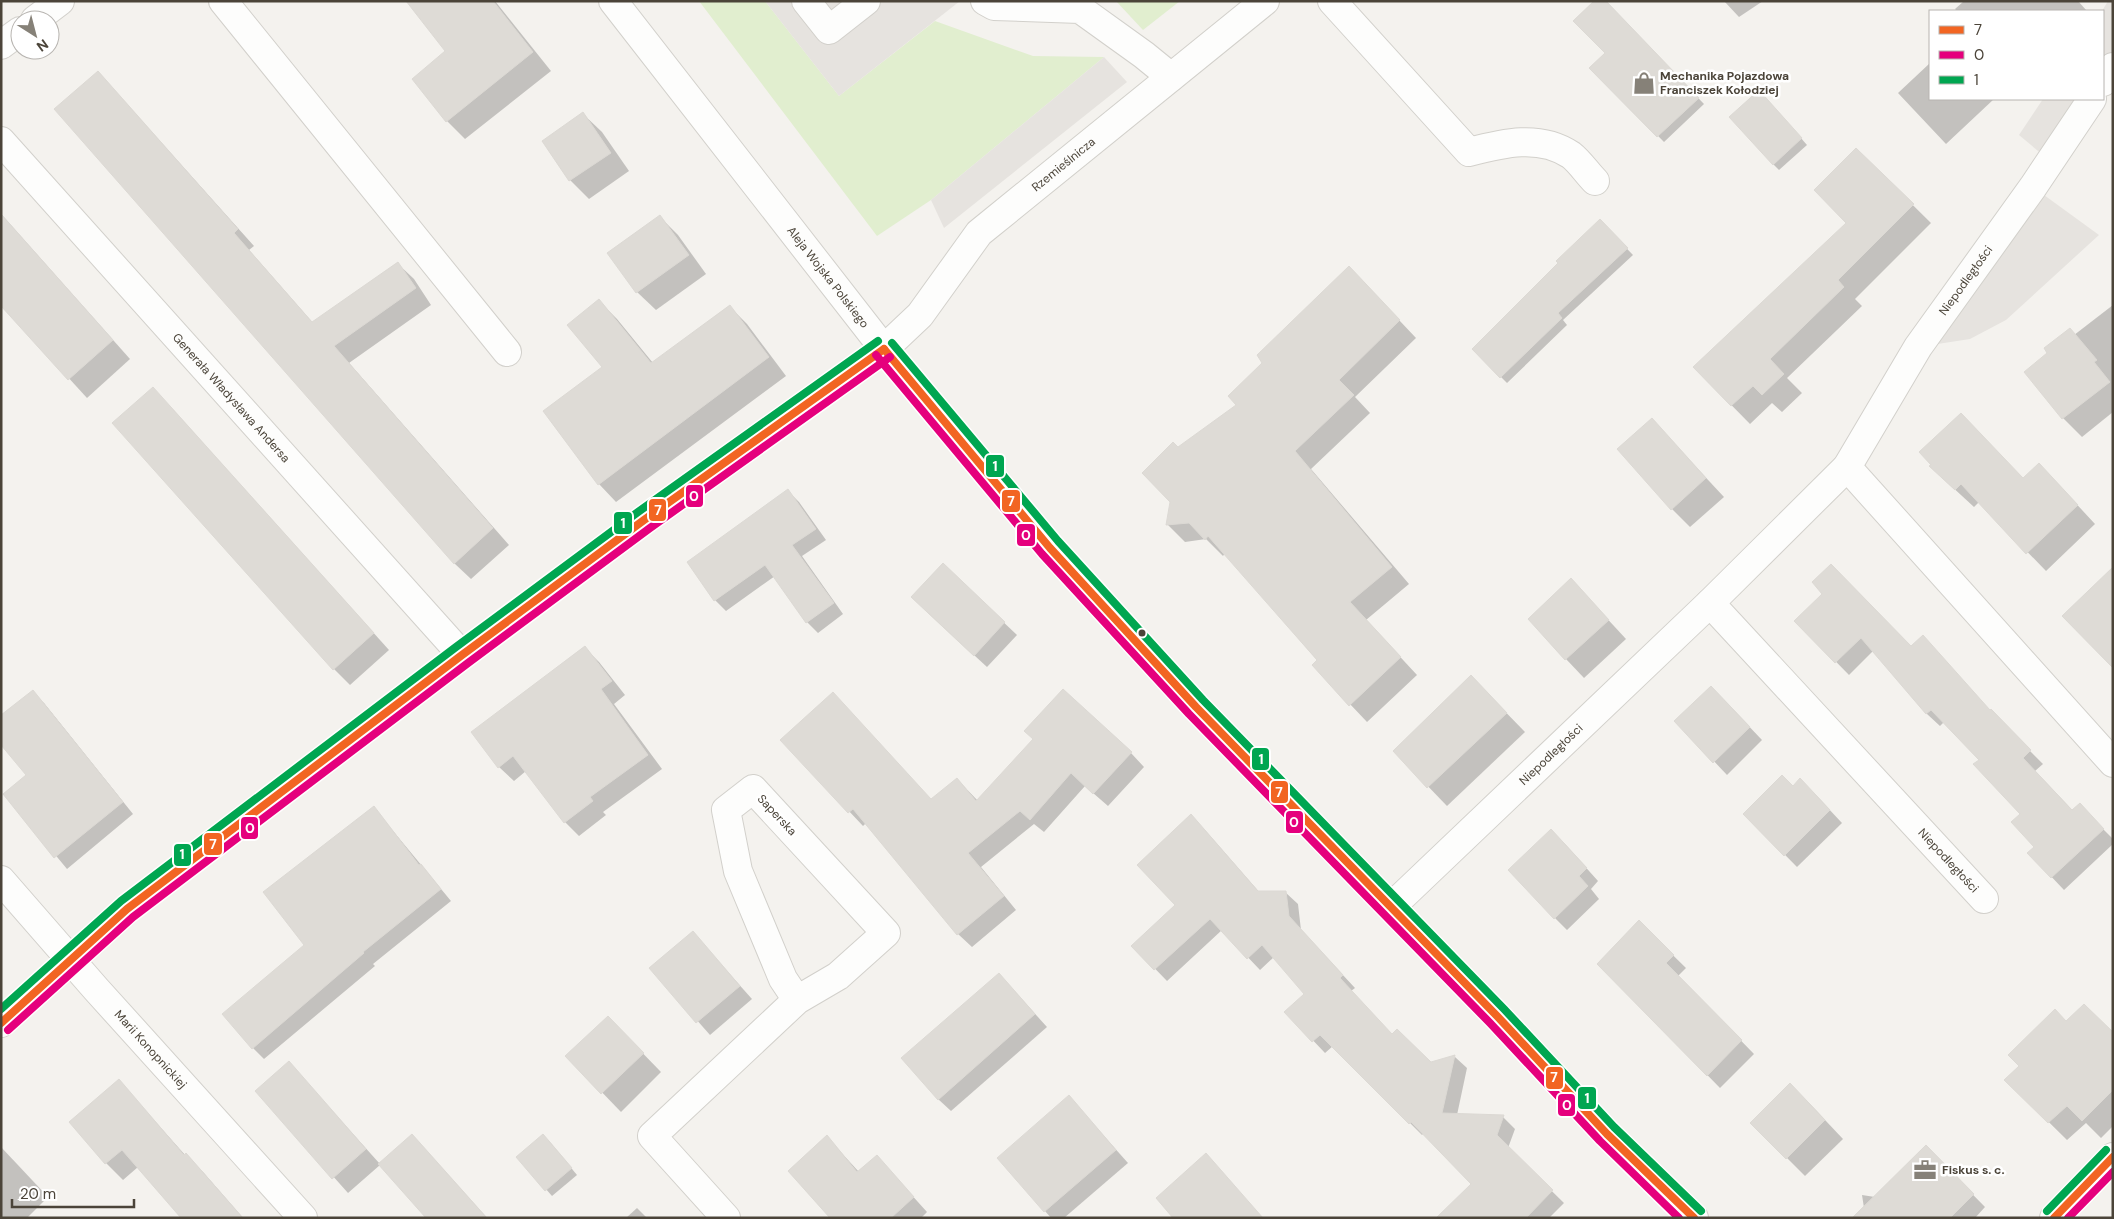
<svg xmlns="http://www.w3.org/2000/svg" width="2114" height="1219" font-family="'DM Sans',sans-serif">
  <rect width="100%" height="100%" fill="#f4f2ee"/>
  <g fill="#e1eecf">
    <polygon points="699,1 765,1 839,96 935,21 1033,56 1104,57 931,200 877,236"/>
    <polygon points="1116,1 1180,1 1143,30"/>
  </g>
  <g fill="#e6e3df">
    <polygon points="765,1 960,1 839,96"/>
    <polygon points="2108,1 2113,1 2113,67 2103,82 2102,11"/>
    <polygon points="1104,57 1127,82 944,228 931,200"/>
    <polygon points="2043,99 2092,99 2050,161 2019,135"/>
    <polygon points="2033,187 2099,235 2006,320 1970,339 1918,347"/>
  </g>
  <g fill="#0003">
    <polygon points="407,1 495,1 551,71 465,139 447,121 447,52"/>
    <polygon points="1604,1 1704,104 1664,142 1591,68 1607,53"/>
    <polygon points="1724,1 1763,1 1739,17"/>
    <polygon points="1964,1 2078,1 2087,11 1957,11 1955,9"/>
    <polygon points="1930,63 1930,99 1994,99 1946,144 1898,93"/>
    <polygon points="98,72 254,246 249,250 313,323 397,263 414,279 431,305 349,363 509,545 471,579 454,563"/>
    <polygon points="1765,97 1807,145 1779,170 1773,164"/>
    <polygon points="583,114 602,132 629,171 589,199 570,180 543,141"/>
    <polygon points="1856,149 1931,223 1855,299 1862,306 1787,378 1802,393 1782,412 1772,403 1750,424 1694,367 1848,223"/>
    <polygon points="1,214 130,359 87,398 1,304"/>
    <polygon points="660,217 678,235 706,274 656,310 637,292"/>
    <polygon points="1600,221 1633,255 1563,320 1567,325 1507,383 1473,349"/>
    <polygon points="1366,285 1416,338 1355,397 1370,413 1311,469 1409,584 1366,620 1417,675 1367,722 1313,665 1318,661 1225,553 1223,556 1206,539 1185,542 1168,525 1178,448 1238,405"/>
    <polygon points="599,301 617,319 653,363 729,306 747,324 786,376 616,502 599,484 604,367"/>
    <polygon points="2113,305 2113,412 2082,437 2063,418 2026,372"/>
    <polygon points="168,404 389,650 350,685 334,669"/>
    <polygon points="1652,420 1724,497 1690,527 1672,509"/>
    <polygon points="2023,479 2057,483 2095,524 2046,571 1979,502 1974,507 1949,484"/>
    <polygon points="788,491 799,502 826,540 802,556 843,614 818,633 807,622 775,576 726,611 715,600 688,562"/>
    <polygon points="943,565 1017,635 987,667 925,610"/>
    <polygon points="1589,599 1626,639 1584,678 1566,659"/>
    <polygon points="1796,621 1911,648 1923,637 1990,711 2043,764 2035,771 2073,811 2092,818 2113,839 2113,844 2064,890 2029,853 2036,847 2022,814 1980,760 1944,722 1940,726 1927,714 1873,651 1849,675"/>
    <polygon points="584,647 599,662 625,695 614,704 662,769 603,812 606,815 579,836 565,822 526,771 514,781 499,767 473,733"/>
    <polygon points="32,692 44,703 133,814 67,869 5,794 28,776"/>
    <polygon points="1489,695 1525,732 1447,806 1394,751"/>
    <polygon points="1724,700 1762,740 1727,775 1676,721"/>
    <polygon points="782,740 932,800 957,779 978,801 1131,753 1144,767 1108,806 1085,786 1044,832 1034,824 981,867 1016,910 972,947 958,934 866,823 863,826"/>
    <polygon points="1813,792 1842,823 1797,867 1745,814"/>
    <polygon points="374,808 451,901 373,964 375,966 264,1059 253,1048"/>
    <polygon points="1203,828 1259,892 1285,892 1298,904 1301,930 1355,988 1351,991 1392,1035 1430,1063 1455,1057 1467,1068 1457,1115 1503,1117 1515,1129 1508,1148 1564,1203 1549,1218 1468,1218 1473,1184 1424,1133 1422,1135 1333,1046 1325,1053 1286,1012 1306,994 1274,957 1260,970 1222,930 1167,981 1133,946 1177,906"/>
    <polygon points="1564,843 1598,881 1591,889 1599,899 1567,930 1555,918"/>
    <polygon points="1639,922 1686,968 1678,976 1754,1054 1720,1088 1599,964"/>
    <polygon points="693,933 752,999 710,1035 651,968"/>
    <polygon points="999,974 1047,1027 951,1111 938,1099"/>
    <polygon points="2066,1022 2113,1034 2113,1126 2101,1138 2086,1123 2067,1140 2006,1080"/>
    <polygon points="626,1036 661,1072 621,1112 567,1056"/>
    <polygon points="289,1063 380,1164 412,1135 487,1218 428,1218 380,1165 348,1193 257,1091"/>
    <polygon points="119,1081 186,1156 203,1172 243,1218 182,1218 138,1167 123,1180 106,1163 71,1122"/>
    <polygon points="1069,1097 1128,1163 1064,1218 1051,1218 1045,1211"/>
    <polygon points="1809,1103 1843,1139 1805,1176 1752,1123"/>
    <polygon points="827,1137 859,1172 890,1171 927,1212 921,1218 832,1218"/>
    <polygon points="549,1141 577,1175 552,1196 518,1157"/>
    <polygon points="1,1147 48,1197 27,1218 1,1218"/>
    <polygon points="1926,1147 1985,1207 1975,1218 1853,1218 1864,1208 1862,1195 1875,1197"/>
    <polygon points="637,1208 647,1218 626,1218"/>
  </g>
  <g fill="#dedbd6" stroke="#dcd9d4">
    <polygon points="406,1 493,1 533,52 446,122 412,79 445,51"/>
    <polygon points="1594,1 1606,1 1699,98 1657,137 1589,68 1605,53 1573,21"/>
    <polygon points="98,71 238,229 234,233 312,322 398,262 416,288 334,346 493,528 454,564 54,109"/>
    <polygon points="1759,90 1802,138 1773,165 1729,117"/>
    <polygon points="583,112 611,153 569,181 542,141"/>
    <polygon points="1856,148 1914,204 1838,280 1844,287 1770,359 1784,374 1762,395 1753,386 1731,406 1693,367 1846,223 1814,190"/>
    <polygon points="1,214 113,340 68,380 1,306"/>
    <polygon points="660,215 689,255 636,293 607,253"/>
    <polygon points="1600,219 1628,248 1558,313 1562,318 1500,378 1472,349 1558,263 1556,261"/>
    <polygon points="1349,266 1400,320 1339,380 1354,395 1295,451 1392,567 1350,602 1401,657 1349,706 1312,665 1317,660 1208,536 1205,540 1189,523 1166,525 1170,502 1142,473 1173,442 1178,447 1236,405 1228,396 1262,363 1257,355"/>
    <polygon points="599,299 651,363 730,305 769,357 598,485 543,411 602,367 567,325"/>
    <polygon points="2070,328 2097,360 2094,362 2110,382 2062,419 2024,372 2047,353 2044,348"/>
    <polygon points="153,387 374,633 333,670 112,423"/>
    <polygon points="1961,413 2023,478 2039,463 2078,505 2026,554 1961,484 1955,490 1929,466 1931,465 1919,452"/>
    <polygon points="1652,418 1706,478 1671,510 1617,449"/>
    <polygon points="788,489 816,529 792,545 834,603 806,623 765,565 714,601 687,562"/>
    <polygon points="943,563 1005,622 974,656 911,597"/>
    <polygon points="1831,564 1911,646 1923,635 1990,710 1991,709 2031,750 2023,758 2072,810 2080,803 2104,829 2051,878 2027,853 2034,847 2011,822 2020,814 1973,764 1979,760 1931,710 1926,714 1861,638 1835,663 1794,621 1822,594 1812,582"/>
    <polygon points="2113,567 2113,668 2062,616"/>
    <polygon points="1571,578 1609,620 1565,660 1528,619"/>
    <polygon points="585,646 612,681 601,689 648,755 590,797 593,801 564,823 513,756 498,768 471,732"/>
    <polygon points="1471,675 1507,713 1427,788 1393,751"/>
    <polygon points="1711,686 1750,727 1713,763 1674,721"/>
    <polygon points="1063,689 1132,752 1093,794 1071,773 1030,820 1020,811 968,853 1004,896 957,935 853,809 848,813 780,740 833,692 931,799 957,778 976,801 1033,739 1024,731"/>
    <polygon points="33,690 123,802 54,858 3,794 26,775 1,745 1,715"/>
    <polygon points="1782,775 1793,786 1800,778 1830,810 1784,856 1743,814"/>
    <polygon points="374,806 419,865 421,864 441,889 363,952 364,953 252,1049 222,1014 304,945 263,892"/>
    <polygon points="1191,814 1258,891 1286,891 1289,916 1343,975 1340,978 1392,1034 1397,1029 1431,1062 1455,1055 1442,1113 1504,1115 1497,1135 1553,1190 1526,1218 1436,1218 1471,1184 1411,1122 1409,1124 1320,1035 1312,1042 1284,1012 1304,994 1262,945 1247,959 1210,919 1154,970 1131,946 1175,905 1137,865"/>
    <polygon points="1551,829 1587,868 1579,876 1588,886 1554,919 1508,870"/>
    <polygon points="1639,920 1674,955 1666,963 1742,1040 1707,1076 1597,964"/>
    <polygon points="693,931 740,986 696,1023 649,968"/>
    <polygon points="999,973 1035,1014 938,1100 901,1058"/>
    <polygon points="2084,1004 2113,1032 2113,1090 2082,1121 2067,1106 2048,1123 2004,1080 2019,1066 2008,1055 2055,1009 2066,1021"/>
    <polygon points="608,1016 644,1053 601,1094 565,1056"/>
    <polygon points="289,1061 366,1149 332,1179 255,1091"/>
    <polygon points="119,1079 184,1155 186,1153 243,1218 181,1218 122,1150 105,1164 69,1122"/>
    <polygon points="1790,1083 1825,1120 1786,1159 1750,1123"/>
    <polygon points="1069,1095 1116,1150 1044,1212 997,1158"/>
    <polygon points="412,1134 487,1218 426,1218 378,1164"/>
    <polygon points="543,1134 572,1168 545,1191 516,1157"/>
    <polygon points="827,1135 857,1172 877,1155 914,1197 891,1218 830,1218 788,1171"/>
    <polygon points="1926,1145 1974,1194 1950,1218 1852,1218"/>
    <polygon points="1206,1153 1263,1218 1173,1218 1156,1198"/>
  </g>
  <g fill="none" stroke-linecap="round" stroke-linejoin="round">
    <defs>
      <g id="minor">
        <polyline points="223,1 507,352"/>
        <path id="s1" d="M613,1L884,349L1050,548L1196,707L1497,1016L1607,1134L1694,1218"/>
        <polyline points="806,1 829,30 866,1"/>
        <polyline points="985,1 994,6 1080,9 1144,55 1171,77"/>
        <path d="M1332,1L1469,152C1503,143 1540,134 1571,155C1580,162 1587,173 1595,181"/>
        <polyline points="35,20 60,1"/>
        <polyline points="1,45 20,31"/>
        <polyline points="2103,82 2113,67"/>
        <path id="s2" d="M1,141L462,655"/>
        <polyline points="1847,467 2113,763"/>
        <path id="s3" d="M1710,603L1984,899"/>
        <path id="s4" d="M1,880L96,989L303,1218"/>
        <path id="s5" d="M1391,907L1710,603L1847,467L1918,347L2033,187L2092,99"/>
        <path id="s6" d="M1,1023L127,909L462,655L644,520L884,349L920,315L979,233L1265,1"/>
        <polyline points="726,1218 652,1136 797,1000 838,976 886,933 753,789 726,810 738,871 783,979 797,1000"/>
        <polyline points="2054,1218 2113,1157"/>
      </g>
    </defs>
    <use href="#minor" stroke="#d2d0cb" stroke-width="30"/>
    <use href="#minor" stroke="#fdfdfc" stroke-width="28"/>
    <defs>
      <g id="bus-1">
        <polyline points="884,349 1050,548 1196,707 1497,1016 1607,1134 1694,1218"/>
        <polyline points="1,1023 127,909 462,655 644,520 884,349"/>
        <polyline points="2054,1218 2113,1157"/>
      </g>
      <g id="bus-2">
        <polyline points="876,355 1042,554 1189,714 1490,1023 1600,1141 1679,1218"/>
        <polyline points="8,1030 133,917 468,663 650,528 890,357"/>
        <polyline points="2068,1218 2113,1172"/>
      </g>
      <g id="bus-3">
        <polyline points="892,343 1058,541 1203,700 1504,1009 1614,1127 1701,1211"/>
        <polyline points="1,1009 121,901 456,647 638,512 878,341"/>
        <polyline points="2047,1211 2106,1150"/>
      </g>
    </defs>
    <use href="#bus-1" stroke="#fff" stroke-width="11"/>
    <use href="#bus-2" stroke="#fff" stroke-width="11"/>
    <use href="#bus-3" stroke="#fff" stroke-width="11"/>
    <use href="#bus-1" stroke="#f26522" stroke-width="8"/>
    <use href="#bus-2" stroke="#e5007d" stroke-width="8"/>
    <use href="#bus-3" stroke="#00a651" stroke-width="8"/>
  </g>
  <defs>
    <symbol id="shop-bare" viewBox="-9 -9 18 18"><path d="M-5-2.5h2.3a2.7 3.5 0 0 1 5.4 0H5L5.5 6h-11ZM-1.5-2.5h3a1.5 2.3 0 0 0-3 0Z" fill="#868178" stroke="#fff" stroke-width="2.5" paint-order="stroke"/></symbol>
    <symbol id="office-bare" viewBox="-9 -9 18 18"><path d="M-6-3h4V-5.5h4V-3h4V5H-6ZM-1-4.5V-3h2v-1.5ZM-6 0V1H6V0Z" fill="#868178" stroke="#fff" stroke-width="2.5" paint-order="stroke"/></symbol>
  </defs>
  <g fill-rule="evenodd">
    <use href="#shop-bare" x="1628" y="67" width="32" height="32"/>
    <use href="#office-bare" x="1909" y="1154" width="32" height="32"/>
  </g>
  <circle fill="#4b4439" stroke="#fff" stroke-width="2" cx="1142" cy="633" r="4.5"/>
  <g text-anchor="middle" stroke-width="5" stroke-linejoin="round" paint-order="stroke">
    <g font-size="12" font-weight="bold" fill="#4b4439" stroke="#fff" text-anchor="start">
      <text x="1660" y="80">Mechanika Pojazdowa<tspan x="1660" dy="14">Franciszek Kołodziej</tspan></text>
      <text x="1942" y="1174">Fiskus s. c.</text>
    </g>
    <g font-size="12" fill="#4b4439" stroke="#fff">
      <text dy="4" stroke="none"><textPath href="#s6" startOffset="1371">Rzemieślnicza</textPath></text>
      <text dy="4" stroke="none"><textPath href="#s1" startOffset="350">Aleja Wojska Polskiego</textPath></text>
      <text dy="4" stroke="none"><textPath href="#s5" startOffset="855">Niepodległości</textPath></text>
      <text dy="4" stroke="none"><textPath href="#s2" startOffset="345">Generała Władysława Andersa</textPath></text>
      <text dy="4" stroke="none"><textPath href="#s5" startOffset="221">Niepodległości</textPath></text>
      <text transform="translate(777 815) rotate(47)" y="4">Saperska</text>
      <text dy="4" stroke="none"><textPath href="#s3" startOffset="351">Niepodległości</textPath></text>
      <text dy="4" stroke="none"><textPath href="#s4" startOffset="226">Marii Konopnickiej</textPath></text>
    </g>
  </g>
  <g stroke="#fff" stroke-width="2">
    <rect x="985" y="454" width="20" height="24" rx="5" fill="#00a651"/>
    <rect x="685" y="484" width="19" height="24" rx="5" fill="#e5007d"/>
    <rect x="1001" y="489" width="20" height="24" rx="5" fill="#f26522"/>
    <rect x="648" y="498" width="19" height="24" rx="5" fill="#f26522"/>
    <rect x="613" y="511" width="20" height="24" rx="5" fill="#00a651"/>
    <rect x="1016" y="523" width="20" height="24" rx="5" fill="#e5007d"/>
    <rect x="1251" y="747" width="19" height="24" rx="5" fill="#00a651"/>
    <rect x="1270" y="780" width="19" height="24" rx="5" fill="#f26522"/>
    <rect x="1285" y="810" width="19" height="24" rx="5" fill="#e5007d"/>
    <rect x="240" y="816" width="19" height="24" rx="5" fill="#e5007d"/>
    <rect x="203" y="832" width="20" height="24" rx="5" fill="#f26522"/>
    <rect x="173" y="843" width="19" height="24" rx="5" fill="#00a651"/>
    <rect x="1545" y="1066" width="19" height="24" rx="5" fill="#f26522"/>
    <rect x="1577" y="1086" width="20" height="24" rx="5" fill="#00a651"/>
    <rect x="1557" y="1093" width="19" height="24" rx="5" fill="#e5007d"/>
  </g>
  <g font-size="14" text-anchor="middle" font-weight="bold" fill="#fff">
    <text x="995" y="471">1</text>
    <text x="694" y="501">0</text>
    <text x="1011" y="506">7</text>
    <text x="658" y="515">7</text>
    <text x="623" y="528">1</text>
    <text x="1026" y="540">0</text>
    <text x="1261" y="764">1</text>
    <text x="1279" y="797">7</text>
    <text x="1294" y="827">0</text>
    <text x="250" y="833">0</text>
    <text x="213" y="849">7</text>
    <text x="182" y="859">1</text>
    <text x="1554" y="1082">7</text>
    <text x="1587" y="1103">1</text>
    <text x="1567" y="1110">0</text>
  </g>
  <rect width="2114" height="1219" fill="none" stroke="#4b4439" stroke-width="5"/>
  <rect x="1929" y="10" width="175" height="90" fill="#ffffff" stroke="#b7b4b0"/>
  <rect x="1939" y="26" width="25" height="8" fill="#f26522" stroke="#b7b4b0"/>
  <text x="1974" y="35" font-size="15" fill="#4b4439">7</text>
  <rect x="1939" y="51" width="25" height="8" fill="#e5007d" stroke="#b7b4b0"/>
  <text x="1974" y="60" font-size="15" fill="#4b4439">0</text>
  <rect x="1939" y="76" width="25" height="8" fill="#00a651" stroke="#b7b4b0"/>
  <text x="1974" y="85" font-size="15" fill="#4b4439">1</text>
  <g transform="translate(35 35) rotate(144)"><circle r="24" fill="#ffffff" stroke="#b7b4b0"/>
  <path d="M0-4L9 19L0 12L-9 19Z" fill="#868178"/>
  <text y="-8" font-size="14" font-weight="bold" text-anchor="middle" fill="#4b4439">N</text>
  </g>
  <path d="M12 1199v8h122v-8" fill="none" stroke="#4b4439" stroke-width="2.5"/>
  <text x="20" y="1199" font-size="15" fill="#4b4439" stroke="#ffffff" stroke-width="4" paint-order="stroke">20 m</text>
</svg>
